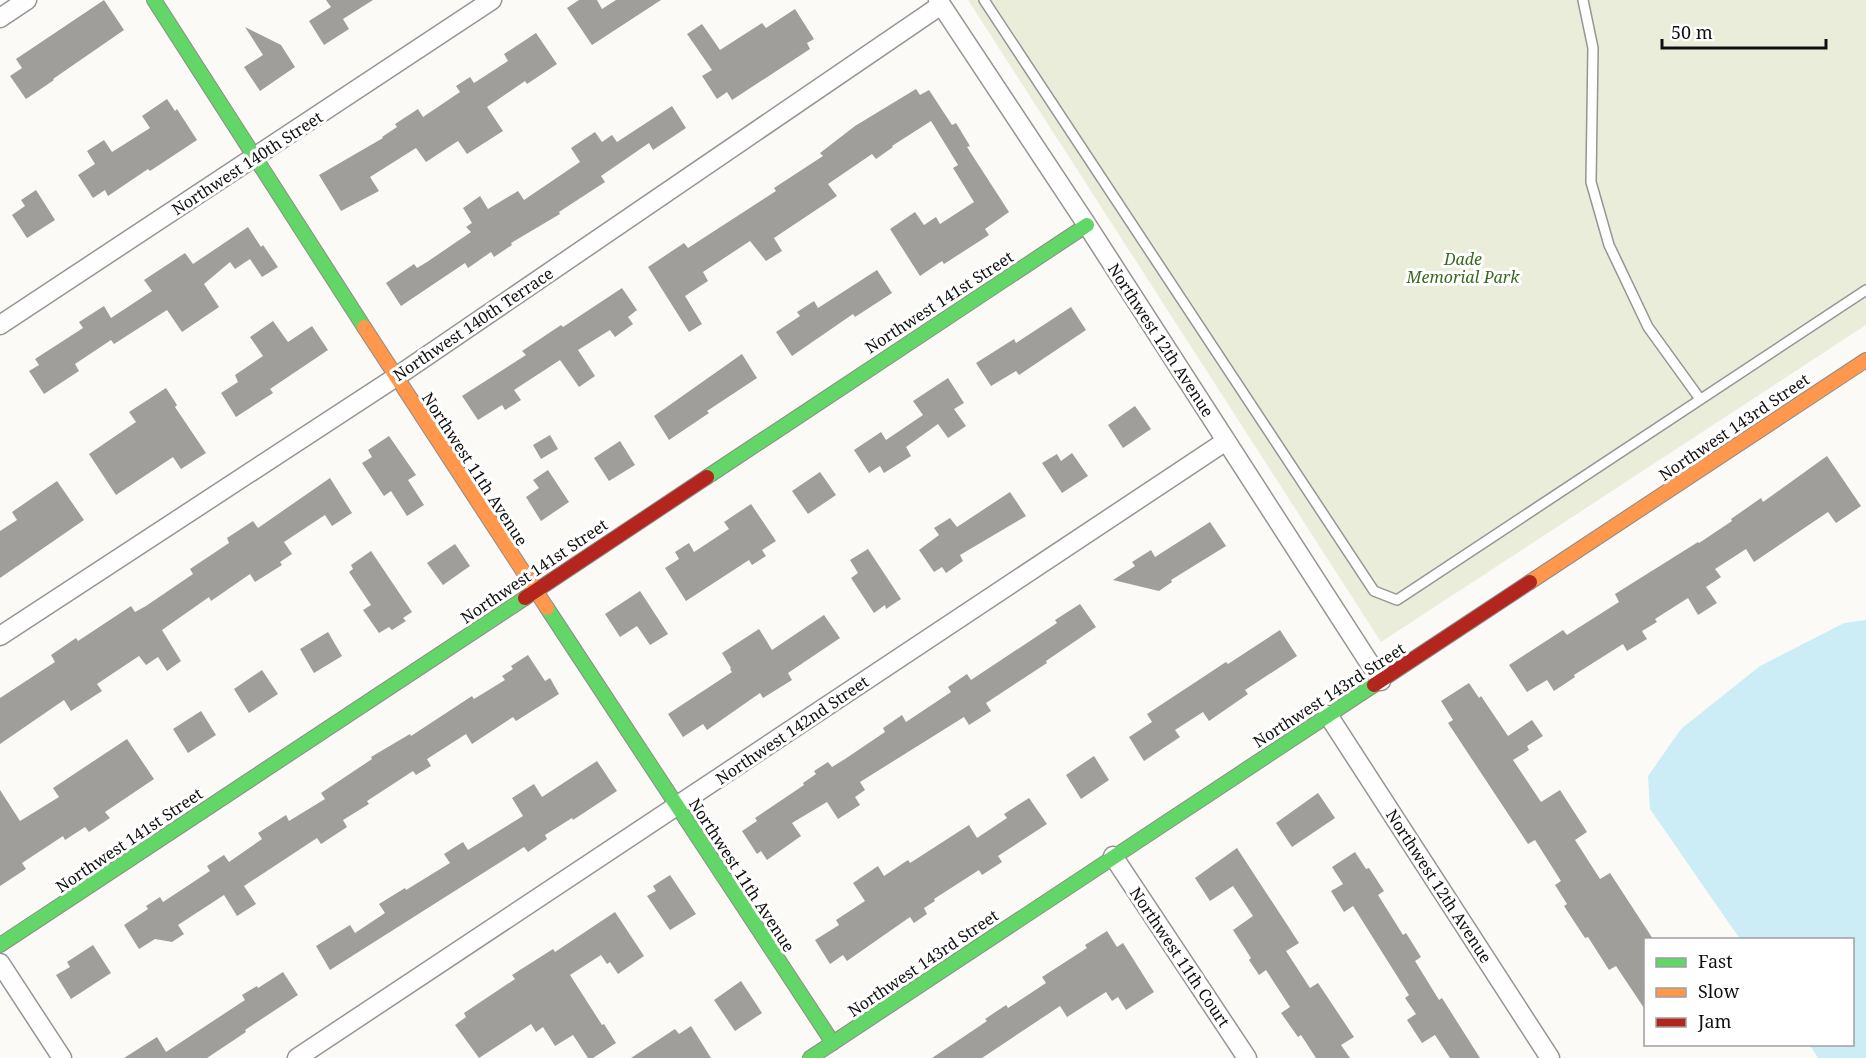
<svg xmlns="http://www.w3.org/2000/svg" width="1866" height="1058" font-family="'Noto Serif',serif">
  <rect width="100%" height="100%" fill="#fcfaf7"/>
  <polygon fill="#eaedda" points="968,0 1866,0 1866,325 1381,642"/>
  <polygon fill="#ccedf6" points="1866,620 1866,1058 1818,1058 1810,1045 1852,1044 1852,940 1740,939 1650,809 1648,776 1681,729 1760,666 1844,623"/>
  <g fill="#a09e9b">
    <polygon points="104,0 124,30 53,79 54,80 26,99 10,76 22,68 16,59"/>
    <polygon points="326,0 373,0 343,19 349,29 324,45 309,21 331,7"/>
    <polygon points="579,0 597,0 602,9 616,0 661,0 592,45 567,8"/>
    <polygon points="795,9 814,39 807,43 810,49 732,100 727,92 717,99 702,76 712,70 687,34 702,24 720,50 762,23 766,28"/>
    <polygon points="245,27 281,45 295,67 260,91 244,67 263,55"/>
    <polygon points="536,33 557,64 527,84 525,81 487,107 503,131 467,154 458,141 426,162 416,148 370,177 379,191 341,211 319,175 383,138 382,137 397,127 395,124 418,109 423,117 460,92 456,86 470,77 474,83 508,61 504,54"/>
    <polygon points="916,89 920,95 929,90 952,125 956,123 970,146 967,147 1009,212 985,229 989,235 944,264 942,261 920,276 890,229 915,212 924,225 936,217 940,224 974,202 953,168 958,165 931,121 892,146 893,147 876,159 872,154 828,184 837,196 774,238 782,251 766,261 750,241 703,272 708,281 685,296 702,324 689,332 648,267 684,243 688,248 776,191 774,188 823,156 820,153 855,126"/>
    <polygon points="167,99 175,111 177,109 197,140 150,171 148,169 108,196 105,190 93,198 78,175 95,164 87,151 104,140 112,152 150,128 142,116"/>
    <polygon points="672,106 686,128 653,150 649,143 601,176 605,182 559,212 560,214 511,243 512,245 494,257 491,252 468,268 465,263 401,306 386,283 414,264 417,268 427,262 471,232 466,227 472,223 463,208 480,196 488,209 518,191 524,200 580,162 571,148 595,132 602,142 612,135 617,142"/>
    <polygon points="36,190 55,220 27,238 12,215 25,206 21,200"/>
    <polygon points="248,227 261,247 263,245 278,267 262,277 250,259 235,269 230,262 204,284 219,307 182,332 167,310 114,344 111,340 75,364 79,371 44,394 29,371 39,365 35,359 83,328 79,322 104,306 111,318 152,291 144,280 185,253 193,264"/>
    <polygon points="877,270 892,293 855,317 853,314 792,356 776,332 800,316 797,312 814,301 818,308"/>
    <polygon points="622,288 637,310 628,317 633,324 615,337 610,330 578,350 595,376 579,387 560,360 514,390 521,400 505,410 502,405 478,420 462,396 526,355 522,351 561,325 563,327"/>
    <polygon points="1071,307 1086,330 1019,375 1016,371 991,386 976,363 1014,339 1016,343"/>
    <polygon points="273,321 288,342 312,326 328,350 270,389 273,393 236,417 221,393 238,382 235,375 263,356 250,337"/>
    <polygon points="742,354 757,378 707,411 709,413 669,440 654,416"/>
    <polygon points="948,378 964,403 954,409 966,426 948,438 938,424 906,447 911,456 884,473 880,466 869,473 854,450 881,432 886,440 923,415 913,401"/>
    <polygon points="166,388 177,405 175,407 206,453 181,469 173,457 116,495 89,454 136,422 129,412"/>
    <polygon points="1135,406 1151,429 1123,448 1108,425"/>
    <polygon points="550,435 558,449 541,459 533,445"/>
    <polygon points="389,436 416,475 408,480 424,505 407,516 391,491 384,496 362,463 372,457 368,450"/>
    <polygon points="620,441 635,465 609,481 594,458"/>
    <polygon points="1072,453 1088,476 1062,493 1042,463 1057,454 1061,461"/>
    <polygon points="1827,456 1861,506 1836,523 1828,512 1754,562 1746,549 1715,569 1721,577 1706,587 1717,603 1698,615 1688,598 1655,619 1657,622 1642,631 1647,639 1627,651 1623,644 1574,675 1575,677 1554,691 1547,680 1527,692 1509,665 1563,630 1567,635 1619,602 1615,594 1698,542 1699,543 1732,521 1731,519 1761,498 1763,502"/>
    <polygon points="548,470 569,502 541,521 526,497 539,488 533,480"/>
    <polygon points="820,472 836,495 808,514 792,491"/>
    <polygon points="330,478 352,513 332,526 325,515 284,542 292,554 280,562 282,565 255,582 250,574 211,601 209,597 162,630 181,661 167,671 158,657 146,665 139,656 97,684 102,691 71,711 64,700 0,744 0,698 55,662 51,655 76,638 78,641 131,606 135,612 146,606 193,574 190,569 229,543 227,538 253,521 258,528"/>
    <polygon points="57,481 84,520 0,578 0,531 17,520 12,512"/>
    <polygon points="1010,492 1026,516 960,555 963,561 946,573 942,567 934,572 919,550 939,535 934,528 950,518 957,527"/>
    <polygon points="751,504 776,541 762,550 766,556 752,565 749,560 686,601 665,568 679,559 675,552 689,543 694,552 729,529 724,522"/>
    <polygon points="1210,522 1226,546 1171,580 1172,582 1159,591 1113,580 1135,566 1132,562 1151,550 1155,557"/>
    <polygon points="455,544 470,566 443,585 427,563"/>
    <polygon points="868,549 901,599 886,609 885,605 874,613 851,578 858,573 850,560"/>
    <polygon points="371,551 412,612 403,618 406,621 392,630 389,627 379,633 363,610 371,605 349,572 353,569 351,565"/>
    <polygon points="640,591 668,634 650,645 637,626 620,637 605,614"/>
    <polygon points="1080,604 1096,627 1046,661 1047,663 986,703 991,711 969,725 964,717 860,782 865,790 855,797 860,805 838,819 827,802 792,823 801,836 767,860 761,851 757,854 742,831 757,821 755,818 804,785 803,783 816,774 814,771 828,762 832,767 845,759 885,732 883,728 902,715 906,722 951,692 948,687 967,674 971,680 1057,623 1055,620"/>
    <polygon points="824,615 840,638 788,673 792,680 763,698 760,693 707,730 703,724 683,737 668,714 732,672 730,669 731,668 722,653 759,629 772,650"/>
    <polygon points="1280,630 1297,656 1245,690 1248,694 1209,721 1203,712 1175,730 1180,737 1144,761 1129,737 1152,722 1147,714 1226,662 1228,664"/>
    <polygon points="328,632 342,656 314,673 300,649"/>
    <polygon points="528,655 545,681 550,678 559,694 516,721 513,717 472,744 466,734 427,759 431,766 416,775 413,771 367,801 369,804 343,820 347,827 321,844 317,838 244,886 256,904 237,916 224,895 178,925 184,934 172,942 155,939 139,949 124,925 148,909 146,906 160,897 163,902 210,871 207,866 224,855 229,862 262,839 258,833 286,815 289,821 325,799 321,793 372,759 371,757 410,734 411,736 472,696 474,699 505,680 502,676 513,669 511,666"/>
    <polygon points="262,670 278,694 249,713 234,689"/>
    <polygon points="1469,683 1479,698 1481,696 1508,736 1532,720 1543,736 1527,746 1529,750 1513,760 1541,802 1560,790 1587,832 1575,840 1600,879 1610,873 1653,939 1646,939 1646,1011 1616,966 1609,970 1588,937 1585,938 1564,906 1567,904 1555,885 1561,881 1535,840 1528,844 1448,723 1453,720 1441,701"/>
    <polygon points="201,711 216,735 188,753 173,729"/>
    <polygon points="127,739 154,779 105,812 110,818 89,832 85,827 65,840 63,836 22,863 26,869 0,886 0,790 20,821 59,797 53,788"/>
    <polygon points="1094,756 1109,780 1081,799 1066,775"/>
    <polygon points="597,761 617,791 573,820 572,818 545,835 547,839 528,852 524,847 330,970 316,946 350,925 355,933 385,913 379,904 405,888 406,890 450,863 444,854 463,842 468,850 523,816 512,798 534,784 542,797"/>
    <polygon points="1318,793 1335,818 1292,847 1276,823"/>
    <polygon points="1029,798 1047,824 998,856 1002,862 982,875 979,870 934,899 935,901 924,908 927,914 914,923 910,917 847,961 843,955 830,964 815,940 839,925 836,920 865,901 853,883 878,866 884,876 908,860 910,863 969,825 977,838 1007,818 1004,814"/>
    <polygon points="1237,848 1299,943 1286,951 1310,988 1318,983 1354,1037 1341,1045 1350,1058 1316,1058 1301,1035 1298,1037 1281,1013 1290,1007 1266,970 1259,975 1249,960 1251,958 1233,930 1253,916 1233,886 1210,901 1195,878"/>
    <polygon points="1355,852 1366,869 1369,868 1384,891 1378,895 1403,935 1406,933 1421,957 1415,961 1439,1000 1442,998 1480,1058 1450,1058 1435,1035 1422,1043 1407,1020 1416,1014 1405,998 1409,995 1353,906 1344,912 1331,891 1343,884 1332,867"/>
    <polygon points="670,875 696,914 670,930 647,896 656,891 653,886"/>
    <polygon points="615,912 644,956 618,974 610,962 607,964 601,955 570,975 602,1025 604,1024 616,1043 593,1058 588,1058 573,1035 555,1046 543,1027 536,1032 531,1024 479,1058 455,1025 466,1017 464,1013 515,979 512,975 553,949 555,952"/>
    <polygon points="1107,931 1117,947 1123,943 1154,992 1126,1010 1118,997 1112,1001 1106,992 1067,1017 1060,1006 982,1058 932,1058 987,1021 985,1019 1006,1005 1008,1008 1046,983 1042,977 1087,948 1085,945"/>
    <polygon points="93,945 111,973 71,999 56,975 70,967 67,962"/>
    <polygon points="283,972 298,995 245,1030 246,1032 207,1058 124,1058 157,1037 166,1052 245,1000 242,995 257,986 258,988"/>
    <polygon points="741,981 762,1013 735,1031 714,1000"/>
    <polygon points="691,1026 711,1058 631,1058 675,1029 679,1034"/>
  </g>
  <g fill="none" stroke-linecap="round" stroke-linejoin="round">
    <defs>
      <g id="lane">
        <polyline points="984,0 1374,591 1397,600 1866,290"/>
        <polyline points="1583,0 1593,48 1591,182 1609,245 1648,327 1700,399"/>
      </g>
      <g id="street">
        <polyline points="938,0 1087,225 1381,681"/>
        <polyline points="0,18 27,0"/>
        <polyline points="0,325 492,0"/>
        <polyline points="0,636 396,377 941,5"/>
        <polyline points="1328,715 1550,1058"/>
        <polyline points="1113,856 1247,1058"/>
        <polyline points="0,963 62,1058"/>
        <polyline points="297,1058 1226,441"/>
      </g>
      <g id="fast">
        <polyline points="154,0 364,327"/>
        <polyline points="707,477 1087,225"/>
        <polyline points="547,608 833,1043"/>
        <polyline points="0,945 525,598"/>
        <polyline points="810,1058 1374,685"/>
      </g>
      <g id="slow">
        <polyline points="364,327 547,608"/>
        <polyline points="1530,582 1866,360"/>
      </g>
      <g id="jam">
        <polyline points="525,598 707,477"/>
        <polyline points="1374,685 1530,582"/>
      </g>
    </defs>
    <use href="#lane" stroke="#969594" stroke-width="12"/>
    <use href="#street" stroke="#969594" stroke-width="21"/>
    <use href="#fast" stroke="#8d8c8b" stroke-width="16"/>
    <use href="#slow" stroke="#8d8c8b" stroke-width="16"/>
    <use href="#jam" stroke="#8d8c8b" stroke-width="16"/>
    <use href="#lane" stroke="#fffefe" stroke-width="9"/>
    <use href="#street" stroke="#fffefe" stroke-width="18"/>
    <use href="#fast" stroke="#63d668" stroke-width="14"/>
    <use href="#slow" stroke="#ff974d" stroke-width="14"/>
    <use href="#jam" stroke="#b3261e" stroke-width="14"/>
  </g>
  <g text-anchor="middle" stroke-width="6" stroke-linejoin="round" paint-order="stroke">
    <g font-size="16" fill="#101010" stroke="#fff">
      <text transform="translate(247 163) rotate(-33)" y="6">Northwest 140th Street</text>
      <text transform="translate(939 302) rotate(-33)" y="6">Northwest 141st Street</text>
      <text transform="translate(473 324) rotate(-34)" y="6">Northwest 140th Terrace</text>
      <text transform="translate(1161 340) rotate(57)" y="6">Northwest 12th Avenue</text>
      <text transform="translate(1734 427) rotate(-34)" y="6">Northwest 143rd Street</text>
      <text transform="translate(475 469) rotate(57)" y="6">Northwest 11th Avenue</text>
      <text transform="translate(534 571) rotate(-34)" y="6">Northwest 141st Street</text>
      <text transform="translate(1329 695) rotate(-33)" y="6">Northwest 143rd Street</text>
      <text transform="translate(792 730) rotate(-34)" y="6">Northwest 142nd Street</text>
      <text transform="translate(129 840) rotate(-34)" y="6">Northwest 141st Street</text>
      <text transform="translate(742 875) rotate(57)" y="6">Northwest 11th Avenue</text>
      <text transform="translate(1439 886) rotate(57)" y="6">Northwest 12th Avenue</text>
      <text transform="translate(1180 957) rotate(56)" y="6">Northwest 11th Court</text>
      <text transform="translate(923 963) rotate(-34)" y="6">Northwest 143rd Street</text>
    </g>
    <g font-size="16" font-style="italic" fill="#39691f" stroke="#fff">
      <text x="1463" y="265">Dade<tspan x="1463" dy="18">Memorial Park</tspan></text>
    </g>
  </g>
  <rect x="1644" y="938" width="210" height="108" fill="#ffffff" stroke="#9f9f9f" stroke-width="1.5"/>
  <rect x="1656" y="958" width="30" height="9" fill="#63d668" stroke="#9f9f9f" stroke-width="1.5"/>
  <text x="1698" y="968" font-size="18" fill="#101010">Fast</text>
  <rect x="1656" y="988" width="30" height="9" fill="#ff974d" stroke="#9f9f9f" stroke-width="1.5"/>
  <text x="1698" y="998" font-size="18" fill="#101010">Slow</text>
  <rect x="1656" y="1018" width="30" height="9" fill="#b3261e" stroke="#9f9f9f" stroke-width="1.5"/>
  <text x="1698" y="1028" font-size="18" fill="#101010">Jam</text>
  <path d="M1662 39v9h164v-9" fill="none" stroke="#101010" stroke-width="3"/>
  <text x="1671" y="39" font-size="18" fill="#101010" stroke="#ffffff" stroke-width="4.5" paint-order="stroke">50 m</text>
</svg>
